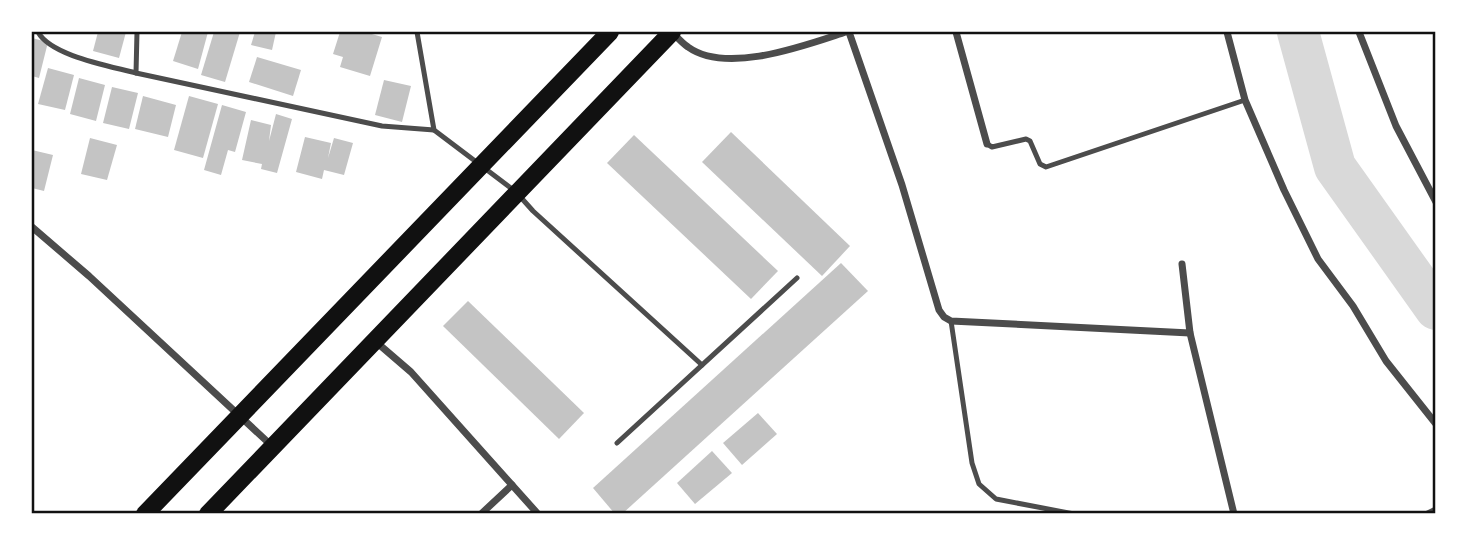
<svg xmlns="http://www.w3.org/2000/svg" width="1467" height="545" font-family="'Golos Text',sans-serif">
  <rect width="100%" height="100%" fill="#fff"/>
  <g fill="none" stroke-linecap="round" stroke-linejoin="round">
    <polyline stroke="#d9d9d9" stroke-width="42" points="1298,32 1335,167 1436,309"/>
  </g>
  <g fill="#c4c4c4">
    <polygon points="98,32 126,32 119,58 93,51"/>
    <polygon points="182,32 208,32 198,69 173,61"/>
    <polygon points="214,32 240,32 225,82 201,75"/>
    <polygon points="255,32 276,32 272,50 251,45"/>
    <polygon points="340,32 365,32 382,37 370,76 340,67 343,57 333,54"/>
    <polygon points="32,38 48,42 39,78 32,76"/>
    <polygon points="257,57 301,70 293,96 249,82"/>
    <polygon points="48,68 74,75 65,110 38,104"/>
    <polygon points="79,78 105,85 96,121 70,114"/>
    <polygon points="384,80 411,86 402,122 375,115"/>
    <polygon points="112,87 138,93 129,129 103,123"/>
    <polygon points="143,96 176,105 168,137 135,129"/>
    <polygon points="189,96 218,104 203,158 174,150"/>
    <polygon points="222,105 246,112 235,152 228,150 221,175 204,170"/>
    <polygon points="276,114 292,119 277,173 261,169 262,164 242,160 251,120 271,125 269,141"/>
    <polygon points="731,132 850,246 822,276 702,162"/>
    <polygon points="634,135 778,271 751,299 607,163"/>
    <polygon points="305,137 331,143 328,158 334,138 353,143 344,175 324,170 322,179 296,172"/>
    <polygon points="90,138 117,145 107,180 81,174"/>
    <polygon points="32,150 53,155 44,191 32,188"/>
    <polygon points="841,263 868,291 622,514 615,514 593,488"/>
    <polygon points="468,301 584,413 559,439 443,326"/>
    <polygon points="758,413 777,434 742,465 723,443"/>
    <polygon points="712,451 732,473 695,504 677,483"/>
  </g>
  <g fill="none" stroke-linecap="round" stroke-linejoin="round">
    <g stroke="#4c4c4c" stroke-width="5">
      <path d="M38,32C51,56 110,66 136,73"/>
      <polyline points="137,32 136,73 382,126 434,130"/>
      <polyline points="417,32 434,130 516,192 533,211 702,365"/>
      <polyline points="987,144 992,147 1026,139 1030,141 1040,164 1046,167 1245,100"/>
      <polyline points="951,321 972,463 979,484 996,499 1074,514"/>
      <polyline points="617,443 797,278"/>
    </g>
    <g stroke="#4c4c4c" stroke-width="7">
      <path d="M672,32C677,37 682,43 688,47C727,75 806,45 846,32"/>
      <polyline points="849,32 902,185 939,310 944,317 951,321 1190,333"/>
      <polyline points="956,32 987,144"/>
      <polyline points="1227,32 1245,100 1284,190 1318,259 1353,306 1386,361 1436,424"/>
      <polyline points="1359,32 1396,126 1436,202"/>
      <polyline points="32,227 89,276 272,446"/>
      <polyline points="1182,264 1190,333 1234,514"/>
      <polyline points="375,341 411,372 538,514"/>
      <polyline points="481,514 512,485"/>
      <polyline points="1428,514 1436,510"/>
    </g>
    <g stroke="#111" stroke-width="18">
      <polyline points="145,514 610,32"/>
      <polyline points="208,514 672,32"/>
    </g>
  </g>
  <rect width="1467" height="545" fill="none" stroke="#ffffff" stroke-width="66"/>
  <rect x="33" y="33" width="1401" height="479" fill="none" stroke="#111" stroke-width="2.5"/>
</svg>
